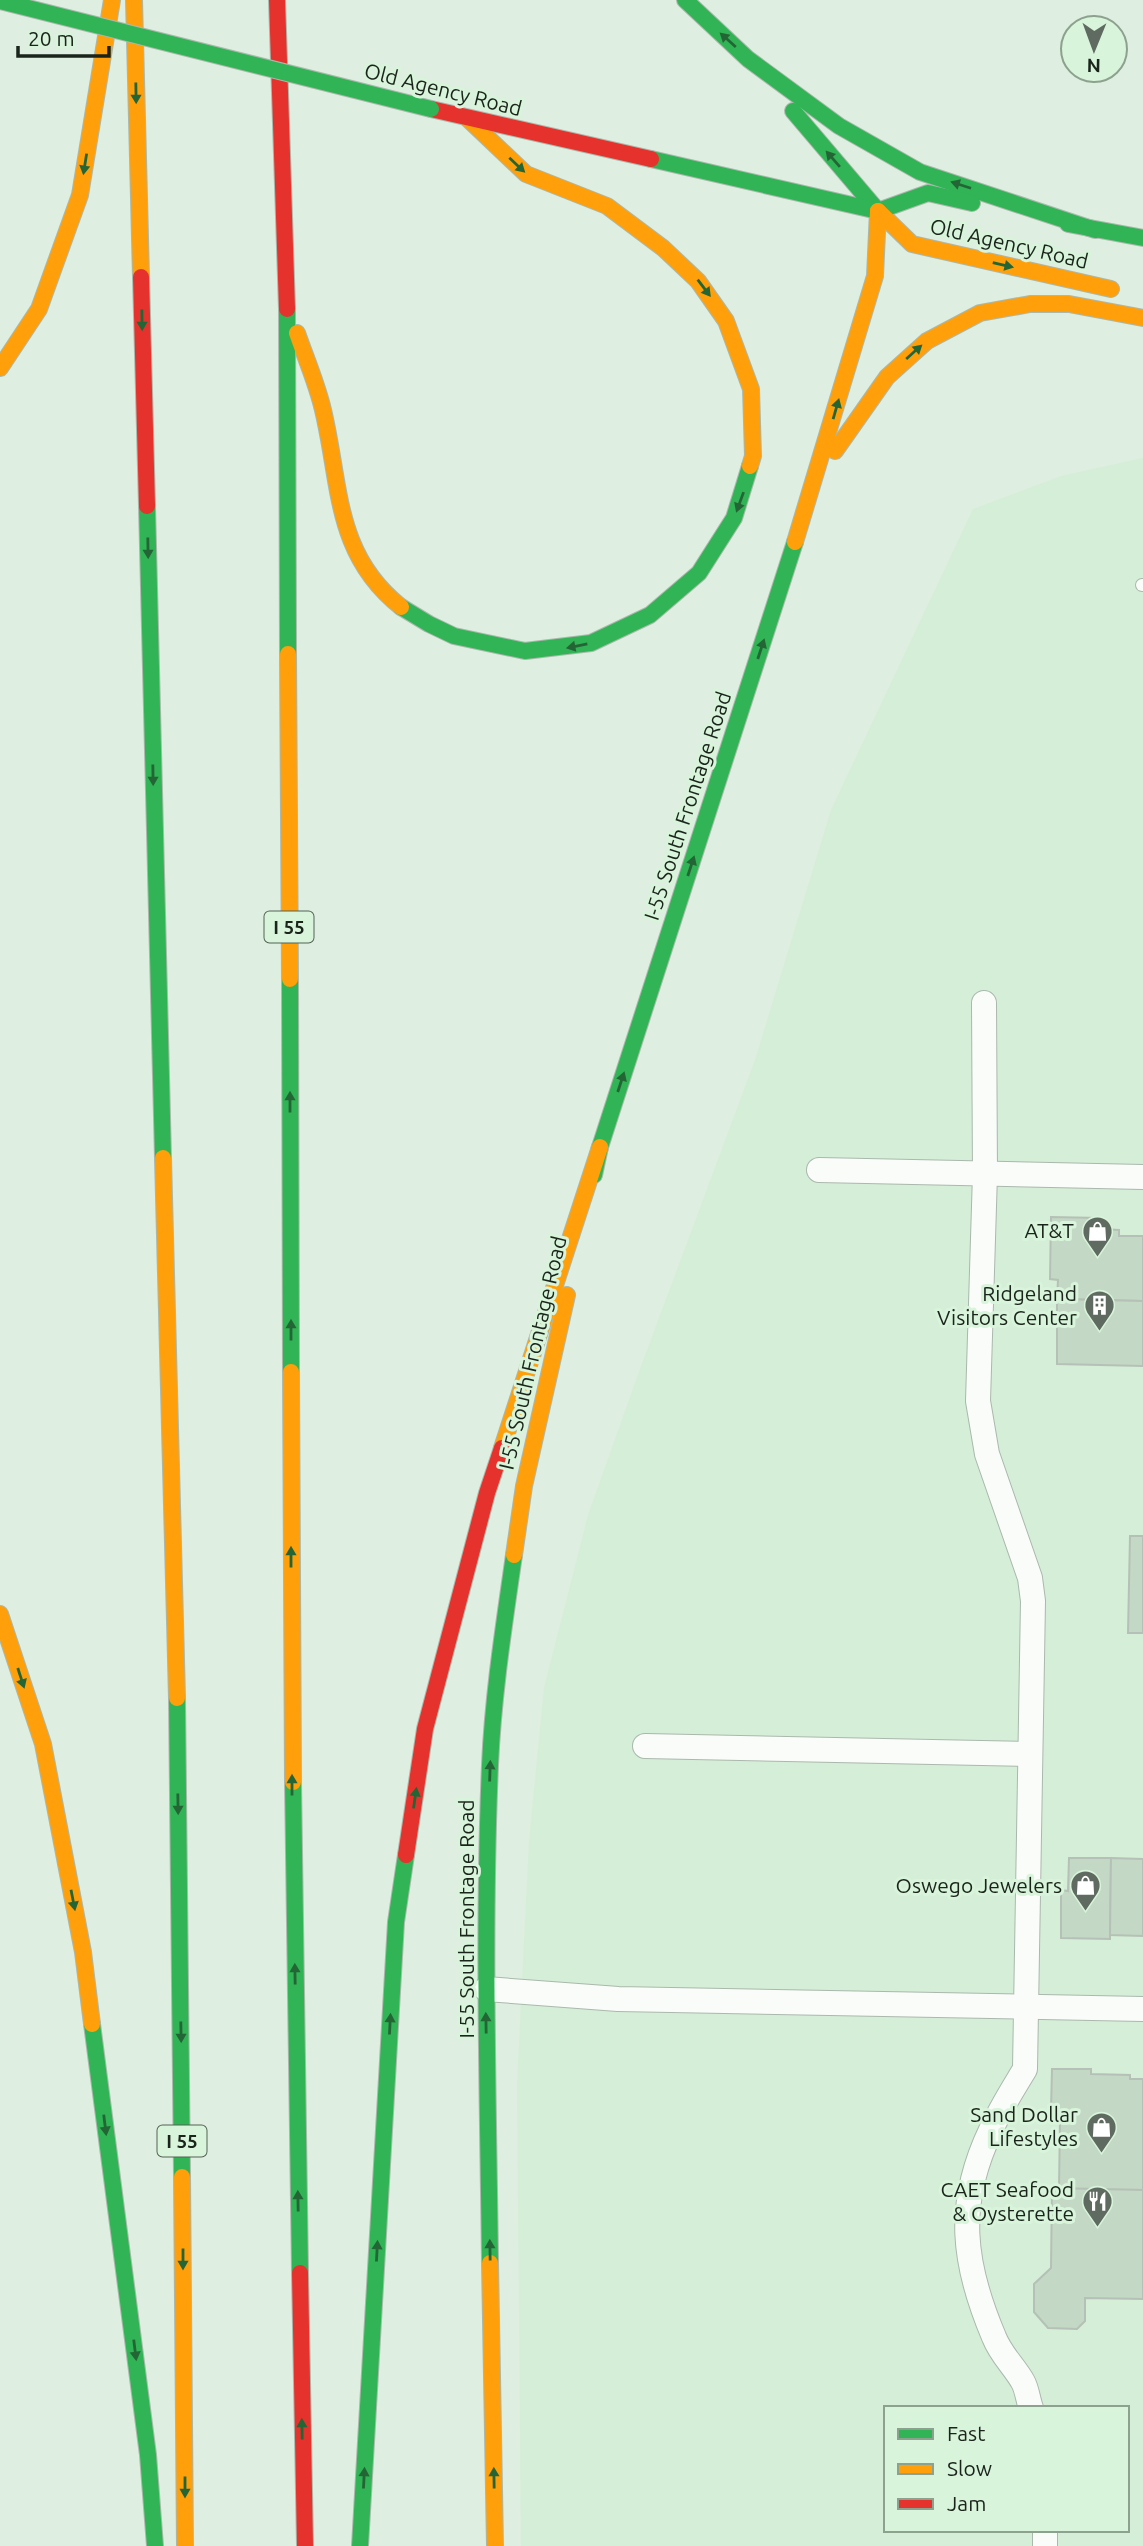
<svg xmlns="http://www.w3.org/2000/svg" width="1143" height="2546" font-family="Ubuntu,sans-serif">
  <rect width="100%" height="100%" fill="#deeee0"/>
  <path fill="#d5eed7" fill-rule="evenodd" d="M1143,458V2546H521L517,2084L529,1841L544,1688L588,1515L640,1369L755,1060L831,810L973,509L1061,476ZM886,2408H1127V2530H886Z"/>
  <g fill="#c3d8c5" stroke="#b5c1b6" stroke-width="2">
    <polygon points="1051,1217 1100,1218 1100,1229 1119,1230 1119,1236 1143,1236 1143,1301 1057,1299 1058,1280 1050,1279"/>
    <polygon points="1057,1299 1143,1301 1143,1366 1057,1364"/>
    <polygon points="1130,1536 1143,1536 1143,1633 1128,1633"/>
    <polygon points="1069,1858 1111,1858 1110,1939 1061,1938 1061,1890 1068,1891"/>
    <polygon points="1111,1858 1143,1859 1143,1936 1110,1935"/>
    <polygon points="1052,2069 1091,2069 1091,2074 1130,2075 1130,2079 1143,2079 1143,2190 1059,2189 1060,2120 1059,2110 1051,2110"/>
    <polygon points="1052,2188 1143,2190 1143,2299 1085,2298 1085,2321 1077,2329 1048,2328 1034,2312 1034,2284 1051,2268"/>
  </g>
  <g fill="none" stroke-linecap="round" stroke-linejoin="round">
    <defs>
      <polyline id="lane" points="1142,585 1143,585"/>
      <g id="street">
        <path d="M984,1003L985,1174L978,1401L987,1454L1030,1578L1033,1601L1025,2069C1013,2089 1000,2109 991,2130C955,2205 963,2264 994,2337C1001,2355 1014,2366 1023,2382C1027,2389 1028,2400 1031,2408"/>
        <polyline points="819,1170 1143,1177"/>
        <polyline points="645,1746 1029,1754"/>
        <polyline points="486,1989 618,1999 1143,2009"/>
        <polyline points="1045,2546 1045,2530"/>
      </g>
      <g id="fast">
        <polyline points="685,0 748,59 839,126 920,172 1095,230"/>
        <polyline points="793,111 878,211"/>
        <polyline points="651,159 878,211 928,193 972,203"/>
        <polyline points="1068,224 1143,238"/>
        <polyline points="287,309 288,654"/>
        <polyline points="147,506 163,1158"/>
        <polyline points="401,607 429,624 454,636 525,651 591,643 650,615 699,573 734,518 750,466"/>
        <polyline points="290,979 291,1372"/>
        <polyline points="594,1175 600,1147 795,542"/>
        <polyline points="177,1698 182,2177"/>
        <polyline points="293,1782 300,2273"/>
        <polyline points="92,2024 148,2455 155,2546"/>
        <path d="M490,2263C488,2097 483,1931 490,1765C493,1695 504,1625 514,1555"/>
        <polyline points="360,2546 396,1922 406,1855"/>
      </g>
      <g id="slow">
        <polyline points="134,0 141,277"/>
        <polyline points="467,118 526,174 607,206 663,248 698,281 726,321 751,389 753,456 750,466"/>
        <polyline points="878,211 912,244 1111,289"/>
        <path d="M297,333C306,359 317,384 323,410C341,485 334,554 401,607"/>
        <polyline points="0,368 39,309 80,195 112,0"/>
        <polyline points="835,451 887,377 927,341 980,313 1030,304 1069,304 1143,318"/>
        <polyline points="795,542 875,276 878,211"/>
        <polyline points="288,654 290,979"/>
        <polyline points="163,1158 177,1698"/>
        <polyline points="291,1372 293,1782"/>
        <polyline points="502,1448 600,1147"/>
        <polyline points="514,1555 524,1486 567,1295"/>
        <polyline points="0,1614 43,1744 83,1952 92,2024"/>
        <polyline points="182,2177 185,2546"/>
        <polyline points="490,2263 495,2546"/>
      </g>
      <g id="jam">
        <polyline points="277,0 287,309"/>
        <polyline points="431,109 651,159"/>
        <polyline points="141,277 147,506"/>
        <polyline points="406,1855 425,1729 487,1493 502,1448"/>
        <polyline points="300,2273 305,2546"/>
      </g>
    </defs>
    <use href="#lane" stroke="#abb8ac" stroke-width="14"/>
    <use href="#street" stroke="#abb8ac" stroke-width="26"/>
    <use href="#fast" stroke="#abb8ac" stroke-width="18"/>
    <use href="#slow" stroke="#abb8ac" stroke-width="18"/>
    <use href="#jam" stroke="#abb8ac" stroke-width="18"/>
    <use href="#lane" stroke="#fafcfa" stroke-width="12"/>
    <use href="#street" stroke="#fafcfa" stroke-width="24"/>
    <use href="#fast" stroke="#30b455" stroke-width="16"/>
    <use href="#slow" stroke="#ff9f0a" stroke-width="16"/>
    <use href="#jam" stroke="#e5322d" stroke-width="16"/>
    <defs>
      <polyline id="fast-bridge" points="0,1 431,109"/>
    </defs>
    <use href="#fast-bridge" stroke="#abb8ac" stroke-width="18" stroke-linecap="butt"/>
    <use href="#fast-bridge" stroke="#30b455" stroke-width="16"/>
  </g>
  <defs><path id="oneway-solid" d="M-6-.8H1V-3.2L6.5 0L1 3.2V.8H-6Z" transform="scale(1.75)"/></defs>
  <g fill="#246535">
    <use href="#oneway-solid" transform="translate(728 40) rotate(-138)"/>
    <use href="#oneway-solid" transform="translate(136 93) rotate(89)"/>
    <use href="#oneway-solid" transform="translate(833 159) rotate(-131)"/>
    <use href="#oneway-solid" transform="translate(85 164) rotate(99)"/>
    <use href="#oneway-solid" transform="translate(517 165) rotate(43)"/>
    <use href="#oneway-solid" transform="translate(961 185) rotate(-162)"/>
    <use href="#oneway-solid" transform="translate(1003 265) rotate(13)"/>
    <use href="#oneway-solid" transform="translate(704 288) rotate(53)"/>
    <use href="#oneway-solid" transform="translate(142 320) rotate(89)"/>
    <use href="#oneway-solid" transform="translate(914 352) rotate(-42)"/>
    <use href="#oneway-solid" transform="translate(836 409) rotate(-74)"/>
    <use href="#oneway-solid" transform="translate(740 502) rotate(110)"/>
    <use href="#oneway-solid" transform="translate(148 548) rotate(89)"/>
    <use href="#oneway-solid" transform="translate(577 646) rotate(169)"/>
    <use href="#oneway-solid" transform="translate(761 649) rotate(-72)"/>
    <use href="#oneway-solid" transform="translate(153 775) rotate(89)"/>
    <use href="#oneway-solid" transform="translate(691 866) rotate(-72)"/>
    <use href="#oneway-solid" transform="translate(621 1082) rotate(-72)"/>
    <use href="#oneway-solid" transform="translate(290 1102) rotate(-90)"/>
    <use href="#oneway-solid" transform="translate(291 1330) rotate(-90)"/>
    <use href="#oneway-solid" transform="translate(291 1557) rotate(-90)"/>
    <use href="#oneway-solid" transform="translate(21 1678) rotate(72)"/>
    <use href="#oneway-solid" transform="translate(490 1771) rotate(-88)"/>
    <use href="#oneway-solid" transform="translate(292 1785) rotate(-90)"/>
    <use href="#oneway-solid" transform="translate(415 1798) rotate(-82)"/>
    <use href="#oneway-solid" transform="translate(178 1804) rotate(89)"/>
    <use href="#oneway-solid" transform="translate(73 1900) rotate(79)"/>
    <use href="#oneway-solid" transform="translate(295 1974) rotate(-91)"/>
    <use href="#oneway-solid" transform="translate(486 2023) rotate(-91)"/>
    <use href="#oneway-solid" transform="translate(390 2024) rotate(-87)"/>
    <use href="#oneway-solid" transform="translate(181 2032) rotate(89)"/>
    <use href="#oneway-solid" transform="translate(105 2125) rotate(83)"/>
    <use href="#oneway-solid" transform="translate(298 2201) rotate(-91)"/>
    <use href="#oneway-solid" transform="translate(490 2250) rotate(-91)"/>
    <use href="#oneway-solid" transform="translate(377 2251) rotate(-87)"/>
    <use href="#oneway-solid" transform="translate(183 2259) rotate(90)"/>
    <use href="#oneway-solid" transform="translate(135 2350) rotate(83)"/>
    <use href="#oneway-solid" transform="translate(302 2429) rotate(-91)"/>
    <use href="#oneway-solid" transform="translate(364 2478) rotate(-87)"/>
    <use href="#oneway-solid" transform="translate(494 2478) rotate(-91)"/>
    <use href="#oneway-solid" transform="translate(185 2487) rotate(90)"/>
  </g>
  <defs>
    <symbol id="shop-pin" viewBox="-11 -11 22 30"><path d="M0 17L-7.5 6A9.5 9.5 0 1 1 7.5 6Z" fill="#5f6b60" stroke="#d8f4da"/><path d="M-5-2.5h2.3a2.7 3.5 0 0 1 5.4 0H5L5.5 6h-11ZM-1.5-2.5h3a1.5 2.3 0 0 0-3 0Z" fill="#fff"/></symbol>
    <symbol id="building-pin" viewBox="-11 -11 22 30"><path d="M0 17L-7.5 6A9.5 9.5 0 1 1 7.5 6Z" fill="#5f6b60" stroke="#d8f4da"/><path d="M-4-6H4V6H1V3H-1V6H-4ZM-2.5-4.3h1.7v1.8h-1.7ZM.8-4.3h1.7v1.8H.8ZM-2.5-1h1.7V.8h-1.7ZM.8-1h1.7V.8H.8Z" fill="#fff"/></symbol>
    <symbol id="restaurant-pin" viewBox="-11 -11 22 30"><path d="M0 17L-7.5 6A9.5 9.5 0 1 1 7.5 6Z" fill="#5f6b60" stroke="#d8f4da"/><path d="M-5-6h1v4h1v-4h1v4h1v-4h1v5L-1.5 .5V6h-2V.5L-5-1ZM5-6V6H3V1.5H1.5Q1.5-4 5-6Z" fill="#fff"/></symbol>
  </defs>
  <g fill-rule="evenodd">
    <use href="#shop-pin" x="1080" y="1214" width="35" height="47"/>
    <use href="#building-pin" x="1082" y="1288" width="35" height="47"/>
    <use href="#shop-pin" x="1068" y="1868" width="35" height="47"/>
    <use href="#shop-pin" x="1084" y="2110" width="35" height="47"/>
    <use href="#restaurant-pin" x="1080" y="2184" width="35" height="47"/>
  </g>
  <g text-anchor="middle" stroke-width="6" stroke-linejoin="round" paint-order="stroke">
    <g fill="#d8f4da" stroke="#536254" stroke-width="2">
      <rect x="264.5" y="911.5" width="49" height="31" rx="5"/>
      <rect x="157.5" y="2125.5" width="49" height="31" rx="5"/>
    </g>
    <g font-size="19" font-weight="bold" fill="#1a241b">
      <text x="289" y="934">I 55</text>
      <text x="182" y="2148">I 55</text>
    </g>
    <g font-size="21" fill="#1a241b" stroke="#d8f4da">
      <text transform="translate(443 90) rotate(14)" y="7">Old Agency Road</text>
      <text transform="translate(1009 244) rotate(13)" y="7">Old Agency Road</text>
      <text transform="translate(688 806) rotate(-72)" y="7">I-55 South Frontage Road</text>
      <text transform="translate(533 1353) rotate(-77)" y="7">I-55 South Frontage Road</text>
      <text transform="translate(467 1919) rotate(-90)" y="7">I-55 South Frontage Road</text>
    </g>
    <g font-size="21" fill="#1a241b" stroke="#d8f4da" text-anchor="end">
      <text x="1074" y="1238">AT&amp;T</text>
      <text x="1077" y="1301">Ridgeland<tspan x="1077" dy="24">Visitors Center</tspan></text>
      <text x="1062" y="1893">Oswego Jewelers</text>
      <text x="1078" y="2122">Sand Dollar<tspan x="1078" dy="24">Lifestyles</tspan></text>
      <text x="1074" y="2197">CAET Seafood<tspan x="1074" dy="24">&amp; Oysterette</tspan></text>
    </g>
  </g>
  <rect x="884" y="2406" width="245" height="126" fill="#d8f4da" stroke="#8ca18e" stroke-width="2"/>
  <rect x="898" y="2429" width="35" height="10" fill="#30b455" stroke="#8ca18e" stroke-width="2"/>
  <text x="947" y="2441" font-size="21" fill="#1a241b">Fast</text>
  <rect x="898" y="2464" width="35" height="10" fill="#ff9f0a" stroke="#8ca18e" stroke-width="2"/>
  <text x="947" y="2476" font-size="21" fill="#1a241b">Slow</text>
  <rect x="898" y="2499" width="35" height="10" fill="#e5322d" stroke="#8ca18e" stroke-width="2"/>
  <text x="947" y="2511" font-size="21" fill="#1a241b">Jam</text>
  <g transform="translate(1094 49) rotate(181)"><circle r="33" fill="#d8f4da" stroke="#8ca18e" stroke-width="2"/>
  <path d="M0-5L12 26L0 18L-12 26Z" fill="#5f6b60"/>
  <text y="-10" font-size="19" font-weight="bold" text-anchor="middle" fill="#1a241b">N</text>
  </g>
  <path d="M18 46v10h91v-10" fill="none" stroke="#1a241b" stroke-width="3.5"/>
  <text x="28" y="46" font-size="21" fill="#1a241b" stroke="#d8f4da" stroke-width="5" paint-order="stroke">20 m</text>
</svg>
